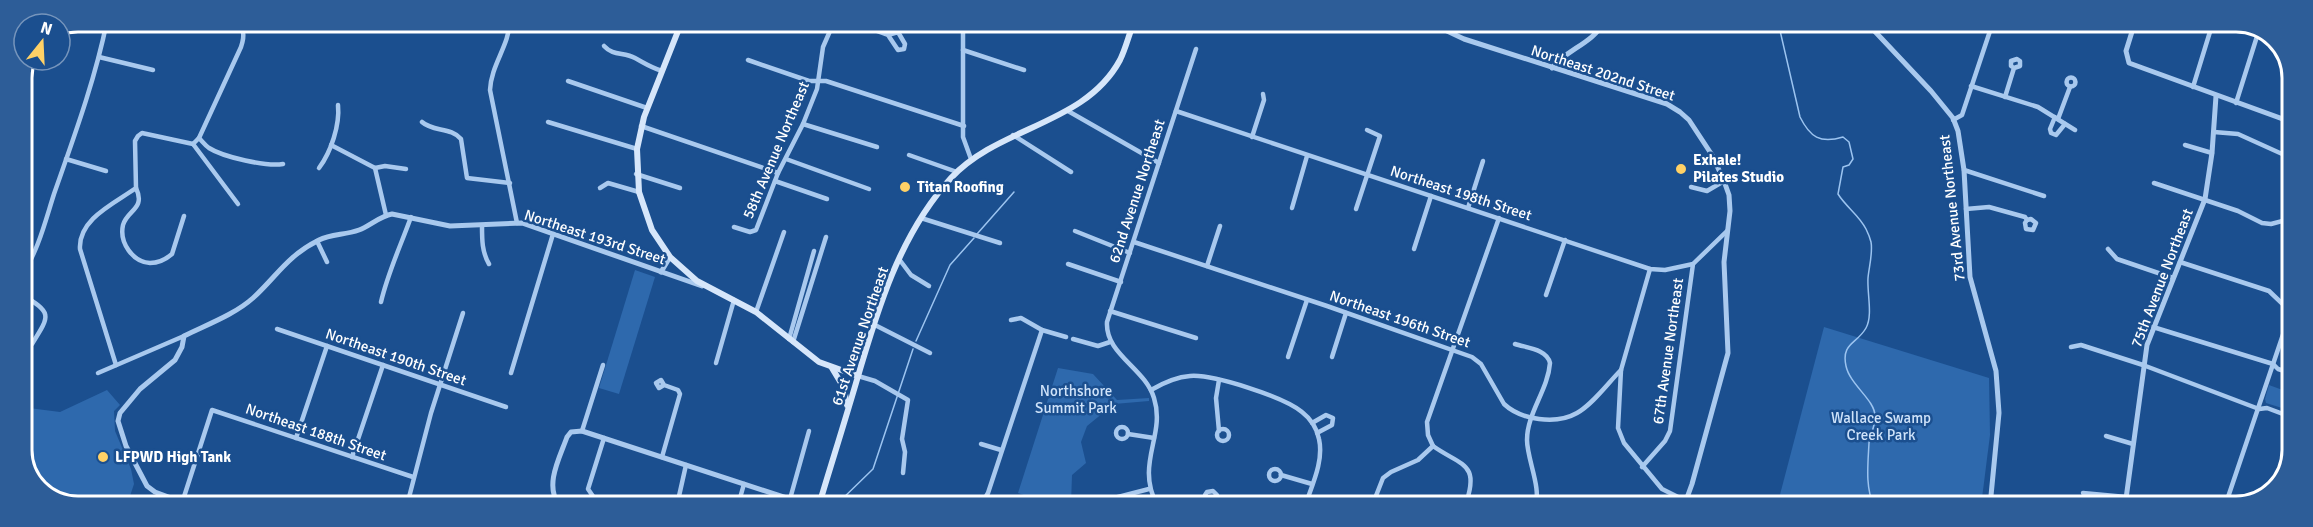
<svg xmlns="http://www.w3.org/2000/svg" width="2313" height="527" font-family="Signika,sans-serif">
  <rect width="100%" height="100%" fill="#1b4f8f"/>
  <g fill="#2e69ad">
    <polygon points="635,270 655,277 619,394 599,388"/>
    <polygon points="1824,327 1989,378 1990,435 1981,506 1777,506"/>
    <polygon points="1058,368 1093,374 1117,400 1149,398 1149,401 1114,404 1087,426 1081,442 1086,463 1072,475 1071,504 1047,505 1044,502 1018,493"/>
    <polygon points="2269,385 2288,392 2282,408 2266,403 2265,399"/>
    <path d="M107,390L120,405L114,411L115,431L131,469L134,484L127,505C113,505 78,508 66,504C17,488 21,449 21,407L60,412Z"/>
  </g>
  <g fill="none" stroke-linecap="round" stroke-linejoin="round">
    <g stroke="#9cc4f0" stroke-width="1.5">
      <path d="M1778,22L1800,117C1810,137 1820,144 1843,137L1849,142L1853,159L1849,165L1843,167L1838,194C1846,207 1859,215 1866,229C1868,233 1870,238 1871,242C1873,253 1869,267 1868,278C1867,294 1873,315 1866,328C1857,344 1841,343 1846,366C1850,385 1875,400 1875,416C1876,425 1870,434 1869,443C1868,464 1865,487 1874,506"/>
      <polyline points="977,234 1014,192"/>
      <polyline points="916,341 950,265 974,238"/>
      <polyline points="836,505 873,469 913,349"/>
    </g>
    <g stroke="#a9c9ee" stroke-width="4.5">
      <path d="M510,21C509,46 491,65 490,90L517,223"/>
      <polyline points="656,21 679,28"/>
      <polyline points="963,21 963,137 971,159"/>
      <path d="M604,46C613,56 624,52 635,58C646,64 650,67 662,71"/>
      <polyline points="963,50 1024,70"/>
      <polyline points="99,57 153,70"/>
      <polyline points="748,60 809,81 826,81 964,126"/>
      <circle cx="2071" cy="82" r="4.5"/>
      <polyline points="568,81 647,108"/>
      <polyline points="1971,86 2038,107 2075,130"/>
      <polyline points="2193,87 2213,22"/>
      <polyline points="2005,97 2014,68 2011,66 2011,61 2017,59 2020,61 2020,66 2014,68"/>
      <polyline points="2236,103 2259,30"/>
      <polyline points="1068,111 1159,163"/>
      <polyline points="1176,111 1650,269 1665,270 1693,264 1727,231"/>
      <polyline points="2055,117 2050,129 2051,133 2056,135 2065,124"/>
      <polyline points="2058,119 2070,87"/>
      <polyline points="1953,120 1962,115 1990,31"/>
      <path d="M422,122C433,132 451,127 461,139L467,178L510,183"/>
      <polyline points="548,122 637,149"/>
      <polyline points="803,124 877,147"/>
      <polyline points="641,126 778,173"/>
      <polyline points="2214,132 2238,134 2291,158"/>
      <polyline points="1013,135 1071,172"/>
      <polyline points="1252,137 1264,100 1263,94"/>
      <path d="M199,138C202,141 205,145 209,148C223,157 267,167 283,164"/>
      <path d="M193,144L199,138L241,47C245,35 245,29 233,21"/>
      <polyline points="193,144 238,204"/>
      <polyline points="331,145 375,168 385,166 406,169"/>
      <polyline points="2185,145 2212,153"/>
      <polyline points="909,155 957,172"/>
      <polyline points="66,159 106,171"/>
      <polyline points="786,159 869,189"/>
      <path d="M319,168C331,152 340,125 338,105"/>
      <polyline points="375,168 386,215"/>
      <polyline points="1964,170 2044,196"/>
      <polyline points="636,174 680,188"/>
      <polyline points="775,181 827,199"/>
      <polyline points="2154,183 2238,211 2262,223 2271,224 2290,219"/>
      <polyline points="1691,187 1707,191 1724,181"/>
      <path d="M136,188C146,209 127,210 123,225C119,243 133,262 150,263C159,263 165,260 172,254L184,216"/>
      <polyline points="600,188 608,183 639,192"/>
      <polyline points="1292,208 1307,156"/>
      <polyline points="1468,208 1483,161"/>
      <polyline points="1356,209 1380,136 1367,130"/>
      <polyline points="1966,209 1989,207 2025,217 2027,220 2025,223 2026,229 2033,230 2036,223 2031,219 2027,220"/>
      <polyline points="921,218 1000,243"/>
      <path d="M482,226C482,240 482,252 489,264"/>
      <polyline points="734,227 750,232 756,230 778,173 803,124 817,89 823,47 830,31 836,25 852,22 888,35 898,50 904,49 905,44 898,32 888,35"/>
      <polyline points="1075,231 1130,253"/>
      <polyline points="317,241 327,262"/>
      <path d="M1134,242L1327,306L1472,357L1481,364L1504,404C1521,420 1556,425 1577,413C1593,404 1608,383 1621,370"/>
      <polyline points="1414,249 1431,196"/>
      <polyline points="2108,249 2117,259 2173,278"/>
      <polyline points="899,259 911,275 929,286"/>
      <polyline points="2180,262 2269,291 2291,312"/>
      <polyline points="1068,264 1121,282"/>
      <polyline points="1207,266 1220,226"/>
      <polyline points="1650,269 1621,370 1618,428 1624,443 1662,489 1686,501"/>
      <path d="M21,276C38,252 45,222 54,194C74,137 95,80 107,21"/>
      <path d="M21,294C52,313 51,314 32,344"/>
      <polyline points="1546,295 1565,240"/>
      <path d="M381,302C388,272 401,245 411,217"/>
      <polyline points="1110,311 1196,338"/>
      <polyline points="756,312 784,232"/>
      <polyline points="1011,320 1021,318 1042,330 1066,337"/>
      <polyline points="873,324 930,353"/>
      <polyline points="2153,327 2273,364 2278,369 2291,373"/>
      <polyline points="277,329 506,407"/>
      <polyline points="789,339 814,251"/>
      <polyline points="1073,339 1098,346 1110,342"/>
      <polyline points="793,342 826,237"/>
      <path d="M1515,344C1527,348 1547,349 1550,363C1548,390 1527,413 1527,440C1527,459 1542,489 1535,506"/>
      <polyline points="2071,347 2081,345 2143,365 2259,409 2267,408 2291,417"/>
      <polyline points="1288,357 1307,300"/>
      <polyline points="1332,357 1346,313"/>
      <polyline points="716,363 734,300"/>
      <path d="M116,365L80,249C78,219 115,203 136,188L135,141L138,136L142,133L193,144"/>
      <polyline points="98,373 184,336"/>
      <polyline points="511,373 553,234"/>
      <polyline points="858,376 875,381 908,400 902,439 905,452 903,473"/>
      <path d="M1151,390C1163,383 1175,377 1190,376C1213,374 1284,397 1302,412C1311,419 1317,429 1319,439C1324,461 1312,485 1305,506"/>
      <polyline points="1312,423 1326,415 1333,418 1332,425 1317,433"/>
      <circle cx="1122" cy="433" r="6"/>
      <circle cx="1223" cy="435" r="6"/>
      <polyline points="582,431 603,365"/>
      <polyline points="1219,431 1216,398 1219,380"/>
      <polyline points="1128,434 1154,438"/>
      <polyline points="2106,436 2133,444"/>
      <polyline points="296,438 327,346"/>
      <polyline points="981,444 1001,450"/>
      <polyline points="1433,446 1428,435 1427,422 1499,218"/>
      <path d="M1433,446C1461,466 1481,462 1465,506"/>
      <polyline points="352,457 383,365"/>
      <polyline points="662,457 680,394 678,390 664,385 659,388 656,383 661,380 664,385"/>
      <polyline points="1642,467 1665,441 1670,431 1693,264"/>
      <circle cx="1275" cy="475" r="6"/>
      <polyline points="1281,475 1312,484"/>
      <polyline points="2083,493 2126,497"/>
      <polyline points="790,499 809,431"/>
      <polyline points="182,503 212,410 413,477"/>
      <polyline points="407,505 431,413 463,313"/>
      <polyline points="599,505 588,489 604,438"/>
      <polyline points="677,505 686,465"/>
      <polyline points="738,505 744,484"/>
      <polyline points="981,505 988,493 1042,330"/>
      <polyline points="1087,505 1149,489"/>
      <path d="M1157,505C1135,463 1166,436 1154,398C1145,368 1105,354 1107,322L1196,49"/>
      <polyline points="1208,506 1205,495 1207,492 1213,491 1217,495 1215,503 1209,504"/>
      <polyline points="1372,506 1383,478 1391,472 1418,460 1433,446"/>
      <polyline points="2225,506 2291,311"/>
    </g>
    <g stroke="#a9c9ee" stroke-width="5">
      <polyline points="1428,22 1464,39 1667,104 1680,112 1689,120 1712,155 1724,181 1729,195 1730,211 1724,262 1728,353 1692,484 1684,506"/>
      <polyline points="1866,22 1931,91 1953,118 1958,131 1964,170 1970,277 1996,371 1999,413 1990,506"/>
      <polyline points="2135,22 2126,51 2129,63 2291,122"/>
      <path d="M1552,68C1567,49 1592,44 1604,22"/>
      <polyline points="661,272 670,257"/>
      <path d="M190,505L155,492L147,486L126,446L118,421L120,413L140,389L175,360L182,347L184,336C206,325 234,315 253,298C277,276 287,256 319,240C331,234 345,235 359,230C370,226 380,216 392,214L450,226L522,223L702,286"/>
      <path d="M559,505C544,485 560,457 567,437L571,432L582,431L808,505"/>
      <polyline points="2125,506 2147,345 2205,199 2212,153 2216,96"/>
    </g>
    <g stroke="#d6e6fa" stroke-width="6">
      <polyline points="682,21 644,117 637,149 639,192 652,230 670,257 697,281 756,312 819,362 858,376"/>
      <polyline points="832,368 844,388 847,405"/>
      <path d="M819,505C831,465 844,424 856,383C877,311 899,235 951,178C999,126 1085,125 1120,60C1126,48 1129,34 1134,22"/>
    </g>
  </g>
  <g fill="#ffd166" stroke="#1b4f8f" stroke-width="2">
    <circle cx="1681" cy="169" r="6"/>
    <circle cx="905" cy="187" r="6"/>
    <circle cx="103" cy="457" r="6"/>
  </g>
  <g text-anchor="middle" stroke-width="5" stroke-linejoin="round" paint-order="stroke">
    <g font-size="15" fill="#fff" stroke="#1b4f8f">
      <text transform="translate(1603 73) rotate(18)" y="5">Northeast 202nd Street</text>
      <text transform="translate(776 150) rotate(-67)" y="5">58th Avenue Northeast</text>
      <text transform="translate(1137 191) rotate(-72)" y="5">62nd Avenue Northeast</text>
      <text transform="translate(1461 193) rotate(18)" y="5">Northeast 198th Street</text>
      <text transform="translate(1952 208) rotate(-96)" y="5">73rd Avenue Northeast</text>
      <text transform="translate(595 237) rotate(18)" y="5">Northeast 193rd Street</text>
      <text transform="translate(2162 278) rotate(-69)" y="5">75th Avenue Northeast</text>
      <text transform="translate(1400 319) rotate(19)" y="5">Northeast 196th Street</text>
      <text transform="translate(860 336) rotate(-71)" y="5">61st Avenue Northeast</text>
      <text transform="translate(1668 351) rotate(-82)" y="5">67th Avenue Northeast</text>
      <text transform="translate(396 357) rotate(19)" y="5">Northeast 190th Street</text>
      <text transform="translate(316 432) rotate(19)" y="5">Northeast 188th Street</text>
    </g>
    <g font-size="15" font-weight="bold" fill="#fff" stroke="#1b4f8f" text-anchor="start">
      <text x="1693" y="165">Exhale!<tspan x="1693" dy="17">Pilates Studio</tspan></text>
      <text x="917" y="192">Titan Roofing</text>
      <text x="115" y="462">LFPWD High Tank</text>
    </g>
    <g font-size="15" fill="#cfe3fa" stroke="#1b4f8f">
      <text x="1076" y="396">Northshore<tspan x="1076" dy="17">Summit Park</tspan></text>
      <text x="1881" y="423">Wallace Swamp<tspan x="1881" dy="17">Creek Park</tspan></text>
    </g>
  </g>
  <path d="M0 0H2313V527H0ZM78 32H2236A46 46 0 0 1 2282 78V450A46 46 0 0 1 2236 496H78A46 46 0 0 1 32 450V78A46 46 0 0 1 78 32Z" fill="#2d5d98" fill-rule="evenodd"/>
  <path fill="none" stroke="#fff" stroke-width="3" d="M78 32H2236A46 46 0 0 1 2282 78V450A46 46 0 0 1 2236 496H78A46 46 0 0 1 32 450V78A46 46 0 0 1 78 32Z"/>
  <g transform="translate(42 42) rotate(18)"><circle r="28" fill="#1b4f8f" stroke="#7695bc" stroke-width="1.5"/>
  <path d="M0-4.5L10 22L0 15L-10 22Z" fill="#ffd166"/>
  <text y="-9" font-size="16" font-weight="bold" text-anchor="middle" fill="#ffffff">N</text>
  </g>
</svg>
